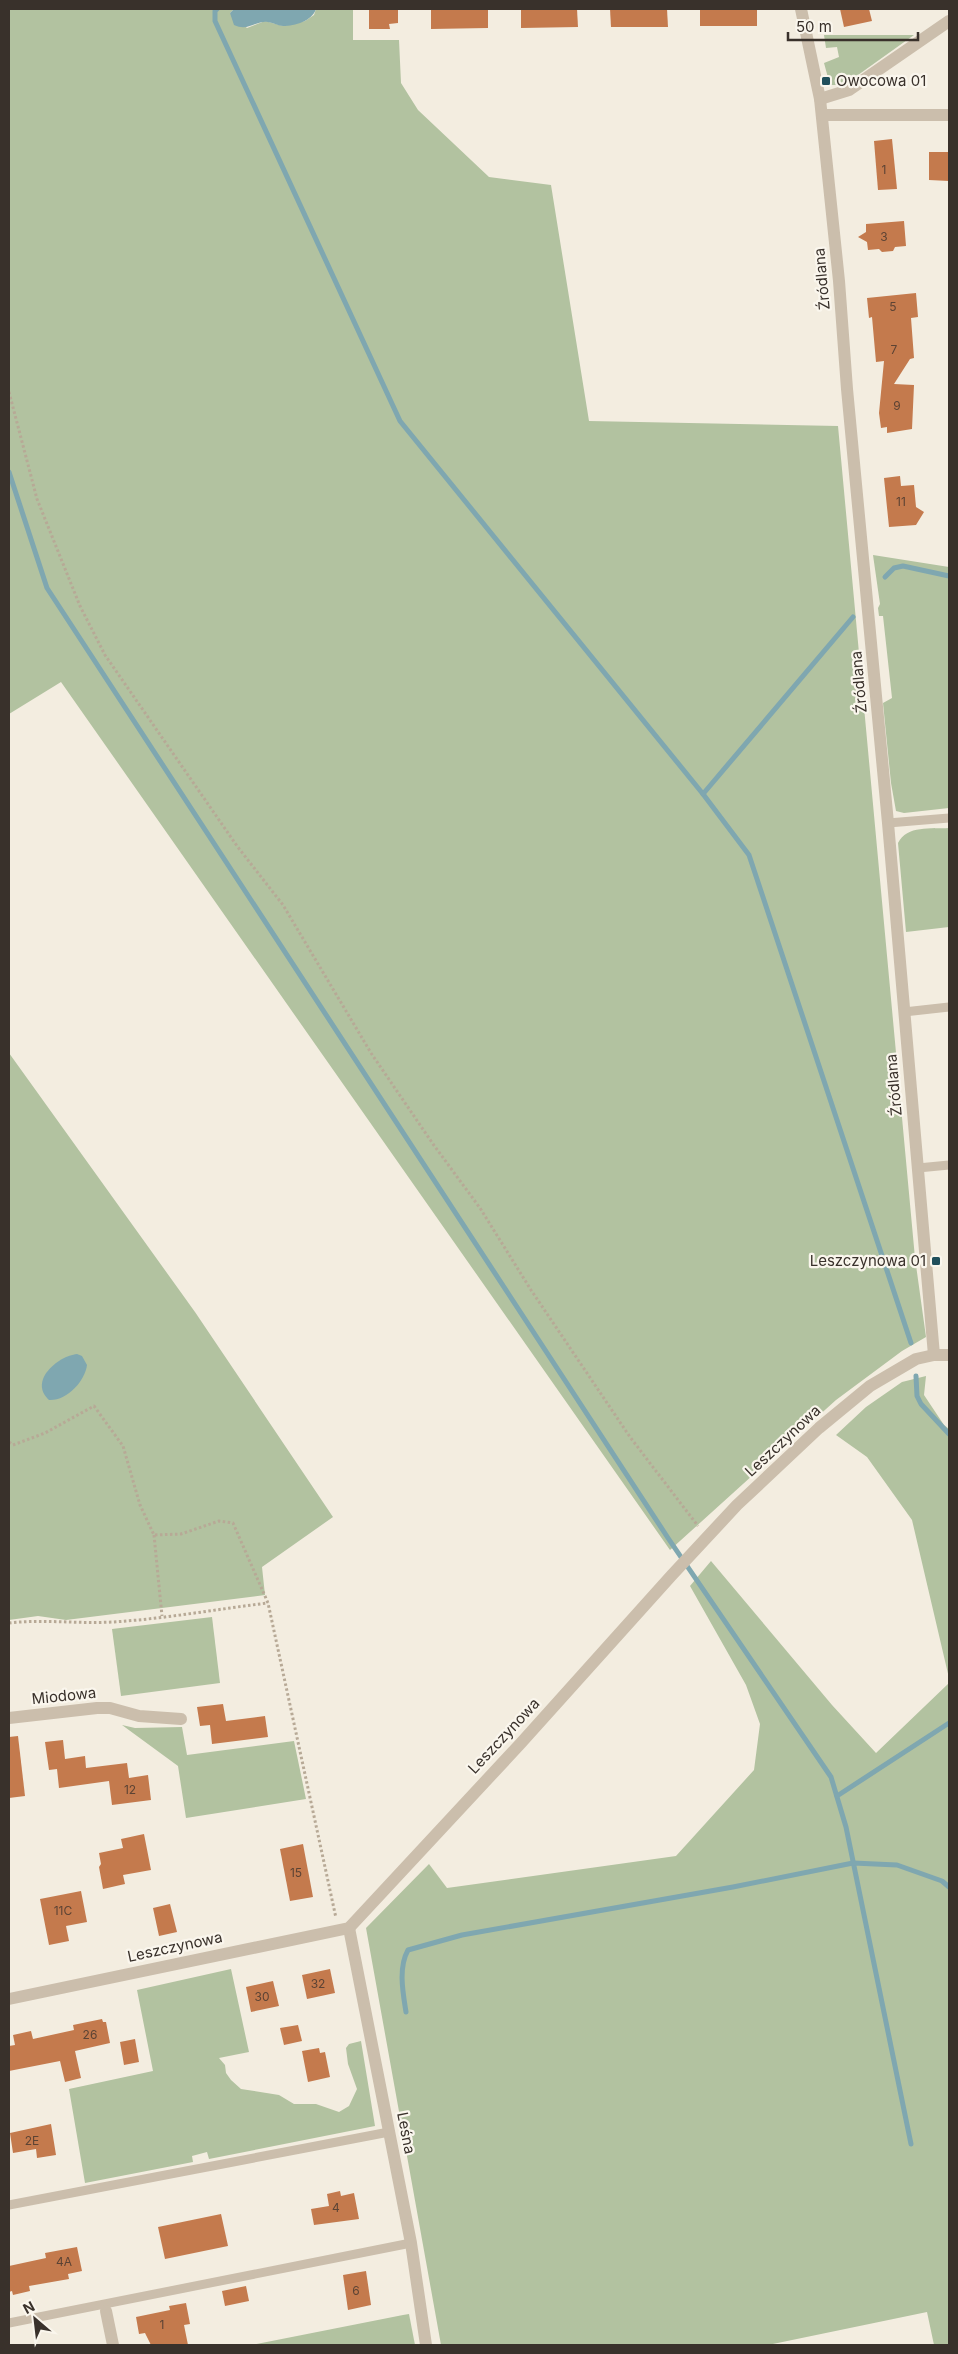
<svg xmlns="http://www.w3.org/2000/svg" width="958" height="2354" font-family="Inter,sans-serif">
  <rect width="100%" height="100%" fill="#f3ede0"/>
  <g fill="#b2c2a0">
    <polygon points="9,9 234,9 230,13 247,28 265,21 283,26 305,21 314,15 316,9 353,9 353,40 399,40 401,83 418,110 489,177 551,185 589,421 838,426 915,1258 926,1337 902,1351 836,1400 670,1550 61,682 9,714"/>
    <polygon points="824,35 914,35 844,85 830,85 824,63 839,57 837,47 826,48"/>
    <polygon points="873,555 949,567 949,808 904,813 896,811 891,783 883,703 892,698 883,616 879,616 878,608 880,604"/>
    <path d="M949,828V927L906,932L898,843C907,825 931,829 949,828Z"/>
    <polygon points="9,1053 195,1312 333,1517 262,1567 265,1595 66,1620 38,1616 9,1620"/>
    <polygon points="926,1376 924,1395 944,1425 949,1429 949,1678 912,1520 867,1457 836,1435 866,1407 902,1382"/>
    <polygon points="711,1561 832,1705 876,1753 949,1683 949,2345 934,2345 927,2312 768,2345 441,2345 366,1928 429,1864 447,1888 676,1856 754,1770 760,1724 746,1685 690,1586"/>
    <polygon points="212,1617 220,1683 121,1696 112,1629"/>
    <polygon points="122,1725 135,1728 182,1727 187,1755 294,1741 306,1799 186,1818 178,1766"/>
    <polygon points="231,1969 249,2052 219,2058 225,2065 226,2073 231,2080 241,2089 279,2095 294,2104 316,2104 339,2112 349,2106 357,2089 348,2064 346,2048 349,2044 361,2041 375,2126 209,2159 207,2152 192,2156 193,2162 85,2183 69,2089 153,2071 137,1990"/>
    <polygon points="409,2314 415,2345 251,2345 403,2315"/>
  </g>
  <g fill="#7fa7b0">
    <path d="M234,9H316C312,21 295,26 283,26C277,26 270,21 264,22C252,23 247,31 234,25L230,13Z"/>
    <path d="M77,1354L82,1356L87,1365C85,1381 67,1401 49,1400C28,1381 58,1356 77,1354Z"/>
  </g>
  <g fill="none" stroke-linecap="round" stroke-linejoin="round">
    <g stroke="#7fa7b0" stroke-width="5">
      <polyline points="217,9 215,11 215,21 400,421 703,794 749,855 911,1343"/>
      <polyline points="9,472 47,588 668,1538 831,1777 846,1827 911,2144"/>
      <polyline points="885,577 894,568 903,566 949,576"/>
      <polyline points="703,794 853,617"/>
      <polyline points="916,1376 917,1396 921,1404 949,1434"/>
      <polyline points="837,1796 949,1723"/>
      <path d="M406,2012C403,1993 398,1968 408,1950L462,1935L733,1887L853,1863L897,1865L942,1881L949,1887"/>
    </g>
  </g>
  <g fill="#c47a4d">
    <polygon points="369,9 398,9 398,23 389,24 390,29 369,29"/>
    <polygon points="431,9 488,9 488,28 431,29"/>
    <polygon points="521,9 577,9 578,27 521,28"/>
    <polygon points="610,9 667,9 668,27 611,27"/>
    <rect x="700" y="9" width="57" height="17"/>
    <polygon points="840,9 869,9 872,21 844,27"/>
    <polygon points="892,139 897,189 878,190 874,141"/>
    <polygon points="929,152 949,152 949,181 929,180"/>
    <polygon points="904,221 906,246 895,247 893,251 882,252 879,249 868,250 867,242 858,237 866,232 866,224"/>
    <polygon points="916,293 918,317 911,318 914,358 910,359 894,384 914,385 912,429 887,433 887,427 881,428 879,413 884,361 876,362 872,317 869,318 867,298"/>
    <polygon points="900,476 901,486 914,485 916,507 924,512 916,525 889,527 884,478"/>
    <polygon points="223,1704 226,1721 265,1716 268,1737 212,1744 210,1725 200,1726 197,1707"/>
    <polygon points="18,1736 25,1796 9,1798 9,1737"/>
    <polygon points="63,1740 65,1759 85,1756 86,1768 127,1763 129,1778 148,1775 151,1800 112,1805 109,1781 59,1788 57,1769 49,1770 45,1742"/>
    <polygon points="144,1834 151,1870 123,1875 125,1884 103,1889 99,1867 101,1864 99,1853 123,1848 121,1839"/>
    <polygon points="303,1844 313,1897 290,1901 280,1849"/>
    <polygon points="81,1891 87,1922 66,1926 69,1941 49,1945 40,1899"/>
    <polygon points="170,1904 177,1932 159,1936 153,1908"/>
    <polygon points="330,1969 335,1993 307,1999 302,1975"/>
    <polygon points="273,1981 279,2006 251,2012 246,1987"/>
    <polygon points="102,2019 103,2022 106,2022 110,2043 75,2051 81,2078 65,2082 60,2061 9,2071 9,2046 15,2045 13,2035 31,2031 33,2039 74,2030 73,2025"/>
    <polygon points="298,2025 302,2041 284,2045 280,2028"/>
    <polygon points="135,2039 139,2062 124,2065 120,2042"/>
    <polygon points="319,2048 320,2053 325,2052 330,2077 308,2082 302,2051"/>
    <polygon points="51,2124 56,2155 37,2158 36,2149 13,2153 10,2133"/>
    <polygon points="340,2191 341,2196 354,2193 359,2219 314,2225 311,2209 329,2206 327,2194"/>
    <polygon points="221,2214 228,2246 165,2259 158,2227"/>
    <polygon points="77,2247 82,2271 68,2274 69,2279 29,2286 30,2291 13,2295 12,2291 9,2292 9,2266 46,2258 45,2253"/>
    <polygon points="366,2271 371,2305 348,2310 343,2275"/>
    <polygon points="246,2286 249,2301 225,2306 222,2291"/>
    <polygon points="186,2303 190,2324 184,2325 188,2345 151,2345 145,2333 139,2334 136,2317 170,2310 169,2306"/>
  </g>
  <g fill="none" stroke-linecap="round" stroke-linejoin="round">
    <g stroke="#b7a996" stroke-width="3" stroke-dasharray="2.5 2.5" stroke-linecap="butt">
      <polyline points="9,392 37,499 80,606 105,655 237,846 283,905 371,1053 433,1144 480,1208 531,1290 630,1437 698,1526"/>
      <polyline points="9,1442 13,1445 45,1433 94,1406 123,1446 140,1505 154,1535 181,1534 219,1521 233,1523 268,1603 336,1918"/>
      <polyline points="154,1535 162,1616"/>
      <path d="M9,1623C43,1619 77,1624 112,1622C164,1619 217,1609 268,1603"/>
    </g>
    <g stroke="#cbbeac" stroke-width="9">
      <polyline points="888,823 949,818"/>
      <polyline points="904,1012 949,1007"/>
      <polyline points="918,1168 949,1165"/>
      <polyline points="9,2205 389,2132"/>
      <polyline points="9,2323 411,2243"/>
    </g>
    <g stroke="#cbbeac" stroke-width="12">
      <polyline points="801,9 820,99 839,281 847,389 888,823 934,1355"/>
      <polyline points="820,99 849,90 949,21"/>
      <polyline points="822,115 949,115"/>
      <polyline points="9,1718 97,1708 110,1708 139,1716 181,1719"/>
      <polyline points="349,1928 411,2243 426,2345"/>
      <polyline points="9,1999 349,1928 521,1743 671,1576 737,1505 819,1428 870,1386 916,1359 934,1355 949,1355"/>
      <polyline points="106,2311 113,2345"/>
    </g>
  </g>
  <g fill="#204f5b" stroke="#faf6ed" stroke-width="2">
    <rect x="821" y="76" width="10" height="10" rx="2.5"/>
    <rect x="931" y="1256" width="10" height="10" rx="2.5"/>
  </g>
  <g text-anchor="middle" stroke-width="4.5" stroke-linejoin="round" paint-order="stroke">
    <g font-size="12" fill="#5c4334">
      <text x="884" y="174">1</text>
      <text x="884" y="241">3</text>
      <text x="893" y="311">5</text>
      <text x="894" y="354">7</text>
      <text x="897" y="410">9</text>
      <text x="901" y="506">11</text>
      <text x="130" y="1794">12</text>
      <text x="296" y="1877">15</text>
      <text x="63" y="1915">11C</text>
      <text x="318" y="1988">32</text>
      <text x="262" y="2001">30</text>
      <text x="90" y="2039">26</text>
      <text x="32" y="2145">2E</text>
      <text x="336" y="2212">4</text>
      <text x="64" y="2266">4A</text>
      <text x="356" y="2295">6</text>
      <text x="162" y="2329">1</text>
    </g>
    <g font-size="15" fill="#39312b" stroke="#faf6ed" text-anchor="start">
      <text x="836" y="86">Owocowa 01</text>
      <text x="926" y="1266" text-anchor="end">Leszczynowa 01</text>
    </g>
    <g font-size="15" fill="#39312b" stroke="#faf6ed">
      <text transform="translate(822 279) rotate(-95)" y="5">Źródlana</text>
      <text transform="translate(859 682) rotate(-95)" y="5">Źródlana</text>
      <text transform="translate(894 1085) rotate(-95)" y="5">Źródlana</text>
      <text transform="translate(783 1441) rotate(-43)" y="5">Leszczynowa</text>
      <text transform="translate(64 1696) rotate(-6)" y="5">Miodowa</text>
      <text transform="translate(504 1736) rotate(-47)" y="5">Leszczynowa</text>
      <text transform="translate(175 1947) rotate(-12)" y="5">Leszczynowa</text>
      <text transform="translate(406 2133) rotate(79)" y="5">Leśna</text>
    </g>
  </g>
  <rect width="958" height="2354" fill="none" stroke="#39312b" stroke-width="20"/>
  <g transform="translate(35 2319) rotate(332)" stroke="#faf6ed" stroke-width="4" paint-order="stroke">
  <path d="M0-4L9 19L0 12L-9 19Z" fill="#39312b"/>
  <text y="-8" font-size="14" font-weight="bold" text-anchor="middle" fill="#39312b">N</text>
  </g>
  <path d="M788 32v8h130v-8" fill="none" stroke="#39312b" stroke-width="2.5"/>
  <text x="796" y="32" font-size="15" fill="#39312b" stroke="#faf6ed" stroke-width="4" paint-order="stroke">50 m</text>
</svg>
